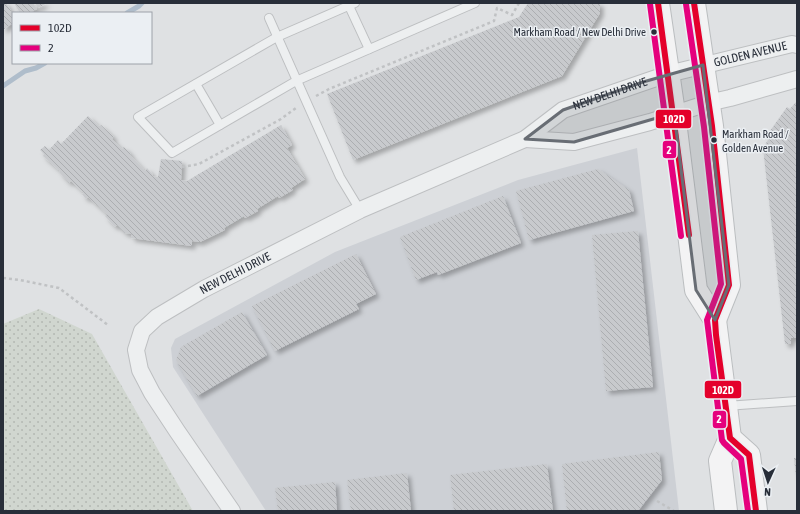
<svg xmlns="http://www.w3.org/2000/svg" width="800" height="514" font-family="'Asap Condensed',sans-serif">
  <defs>
    <pattern id="grass-dots" width="8" height="8" patternUnits="userSpaceOnUse"><rect width="8" height="8" fill="#d0d6cf"/><path d="M2 2h.1M6 6h.1" fill="none" stroke="#b3b8b2" stroke-width="1.8" stroke-linecap="round"/></pattern>
    <pattern id="building-back-hatch" width="6" height="6" patternUnits="userSpaceOnUse"><rect width="6" height="6" fill="#c8cacd"/><path d="M-1 5l2 2M0 0l6 6M5-1l2 2" fill="none" stroke="#acaeb1"/></pattern>
    <filter id="shadow"><feDropShadow dx="3.5" dy="3.5" stdDeviation="2" flood-color="#0004"/></filter>
  </defs>
  <rect width="100%" height="100%" fill="#dfe1e3"/>
  <polygon fill="#cdd0d5" points="637,148 679,511 266,511 173,367 171,348 175,339 335,252 518,180"/>
  <polygon fill="url(#grass-dots)" points="39,309 92,334 193,511 3,511 3,324"/>
  <g fill="none" stroke-linecap="round" stroke-linejoin="round">
    <g stroke="#afbdcb" stroke-width="5">
      <polyline points="127,13 139,6 142,3"/>
      <polyline points="3,86 25,71 36,68 45,63"/>
    </g>
  </g>
  <g fill="url(#building-back-hatch)" filter="url(#shadow)">
    <polygon points="3,3 6,3 13,14 13,23 3,30"/>
    <polygon points="14,3 33,3 37,9 30,13 20,13"/>
    <polygon points="35,3 47,3 38,8"/>
    <polygon points="528,3 600,3 600,13 562,76 353,160 327,94 519,17"/>
    <polygon points="797,102 797,338 791,338 791,344 785,344 763,148 768,140 765,138 787,107 790,109 795,103"/>
    <polygon points="88,116 99,126 101,125 114,137 112,139 122,149 124,147 131,154 130,155 145,171 147,168 153,175 152,176 158,177 161,159 182,161 181,180 187,181 281,125 292,145 287,148 305,179 291,188 293,190 279,198 278,196 257,209 258,211 245,218 244,216 224,228 225,230 200,242 192,241 192,246 131,238 132,234 125,233 117,225 115,227 105,216 107,214 88,197 86,199 82,194 84,193 71,181 69,183 59,172 60,171 43,156 44,154 40,150 45,146 49,150 58,140 61,144"/>
    <polygon points="598,169 629,190 634,211 529,240 516,191"/>
    <polygon points="503,196 521,243 438,275 437,272 416,280 400,237"/>
    <polygon points="638,231 653,387 606,391 592,235"/>
    <polygon points="356,254 376,294 356,304 359,309 275,351 252,306"/>
    <polygon points="242,312 267,355 197,396 176,360 181,347"/>
    <polygon points="659,452 662,480 638,511 567,511 562,464"/>
    <polygon points="794,458 797,458 797,478 796,478"/>
    <polygon points="547,464 553,511 454,511 450,475"/>
    <polygon points="407,473 411,511 351,511 347,480"/>
    <polygon points="335,482 337,511 278,511 275,488"/>
  </g>
  <g fill="none" stroke-linecap="round" stroke-linejoin="round">
    <defs>
      <g id="lane">
        <polyline points="355,3 277,37 138,117 172,153 296,81 475,3"/>
        <polyline points="349,6 369,49"/>
        <polyline points="269,18 340,177 360,210"/>
        <polyline points="196,84 220,125"/>
        <polyline points="726,406 797,401"/>
      </g>
      <g id="street">
        <polyline points="525,139 574,142 650,122 708,103 730,98 797,79"/>
        <path id="s1" d="M232,511L177,431L152,393L140,370L136,350L142,331L157,317L204,289L360,210L525,139L563,110L668,74L792,44L797,45"/>
      </g>
      <g id="primary">
        <polyline points="658,3 674,113 696,290 715,320 730,438 720,461 726,511"/>
        <polyline points="694,3 712,126 729,285 715,320"/>
        <polyline points="730,438 749,455 756,511"/>
      </g>
    </defs>
    <use href="#lane" stroke="#bdbfc1" stroke-width="10"/>
    <use href="#street" stroke="#bdbfc1" stroke-width="18"/>
    <use href="#primary" stroke="#bbbec0" stroke-width="24"/>
    <g stroke="#c0c2c4" stroke-width="2.5" stroke-dasharray="3 3" stroke-linecap="butt">
      <polyline points="316,96 329,89 494,21 497,8 512,15 519,3"/>
      <polyline points="182,167 199,164 281,119 296,108"/>
      <polyline points="3,278 20,280 59,288 108,325"/>
      <polyline points="657,501 674,511"/>
    </g>
    <use href="#lane" stroke="#edeff0" stroke-width="8"/>
    <use href="#street" stroke="#edeff0" stroke-width="16"/>
    <use href="#primary" stroke="#f3f3f4" stroke-width="22"/>
    <defs>
      <g id="bus-1">
        <polyline points="658,3 689,235"/>
        <polyline points="694,3 712,126 729,285 715,320 716,335 730,438 749,455 756,511"/>
      </g>
      <g id="bus-2">
        <polyline points="650,4 681,236"/>
        <polyline points="686,4 704,127 721,284 707,320 722,440 724,443 741,459 748,511"/>
      </g>
    </defs>
    <use href="#bus-1" stroke="#ebeff3" stroke-width="9"/>
    <use href="#bus-2" stroke="#ebeff3" stroke-width="9"/>
    <use href="#bus-1" stroke="#e4002b" stroke-width="6"/>
    <use href="#bus-2" stroke="#e5007d" stroke-width="6"/>
  </g>
  <path fill="#686d74" fill-opacity="0.2" stroke="#686d74" stroke-width="3" stroke-linejoin="round" d="M703,65L729,285L715,320L696,290L674,113L574,142L525,139L563,110L643,82Z"/>
  <g fill="#282e39" stroke="#ebeff3" stroke-width="1.5">
    <circle cx="654" cy="32" r="3.5"/>
    <circle cx="714" cy="140" r="3.5"/>
  </g>
  <g text-anchor="middle" stroke-width="3" stroke-linejoin="round" paint-order="stroke">
    <g font-size="11" fill="#282e39" stroke="#ebeff3" text-anchor="end">
      <text x="646" y="36">Markham Road / New Delhi Drive</text>
      <text x="722" y="138" text-anchor="start">Markham Road /<tspan x="722" dy="14">Golden Avenue</tspan></text>
    </g>
    <g font-size="12" fill="#282e39" stroke="#ebeff3">
      <text dy="4" stroke="none"><textPath href="#s1" startOffset="882">GOLDEN AVENUE</textPath></text>
      <text dy="4" stroke="none"><textPath href="#s1" startOffset="736">NEW DELHI DRIVE</textPath></text>
      <text dy="4" stroke="none"><textPath href="#s1" startOffset="319">NEW DELHI DRIVE</textPath></text>
    </g>
  </g>
  <g stroke="#ebeff3" stroke-width="1.5">
    <rect x="655" y="109" width="37" height="20" rx="4" fill="#e4002b"/>
    <rect x="662" y="140" width="15" height="19" rx="4" fill="#e5007d"/>
    <rect x="704" y="380" width="38" height="19" rx="4" fill="#e4002b"/>
    <rect x="712" y="410" width="15" height="19" rx="4" fill="#e5007d"/>
  </g>
  <g font-size="11" text-anchor="middle" font-weight="bold" fill="#fff">
    <text x="674" y="123">102D</text>
    <text x="669" y="154">2</text>
    <text x="723" y="394">102D</text>
    <text x="719" y="423">2</text>
  </g>
  <rect width="800" height="514" fill="none" stroke="#282e39" stroke-width="8"/>
  <rect x="12" y="12" width="140" height="52" fill="#ebeff3" stroke="#9da2a9"/>
  <rect x="20" y="25" width="20" height="6" fill="#e4002b" stroke="#9da2a9"/>
  <text x="48" y="32" font-size="12" fill="#282e39">102D</text>
  <rect x="20" y="45" width="20" height="6" fill="#e5007d" stroke="#9da2a9"/>
  <text x="48" y="52" font-size="12" fill="#282e39">2</text>
  <g transform="translate(768 482) rotate(183)" stroke="#ebeff3" stroke-width="3" paint-order="stroke">
  <path d="M0-3L7 15L0 10L-7 15Z" fill="#282e39"/>
  <text y="-6" font-size="11" font-weight="bold" text-anchor="middle" fill="#282e39">N</text>
  </g>
</svg>
